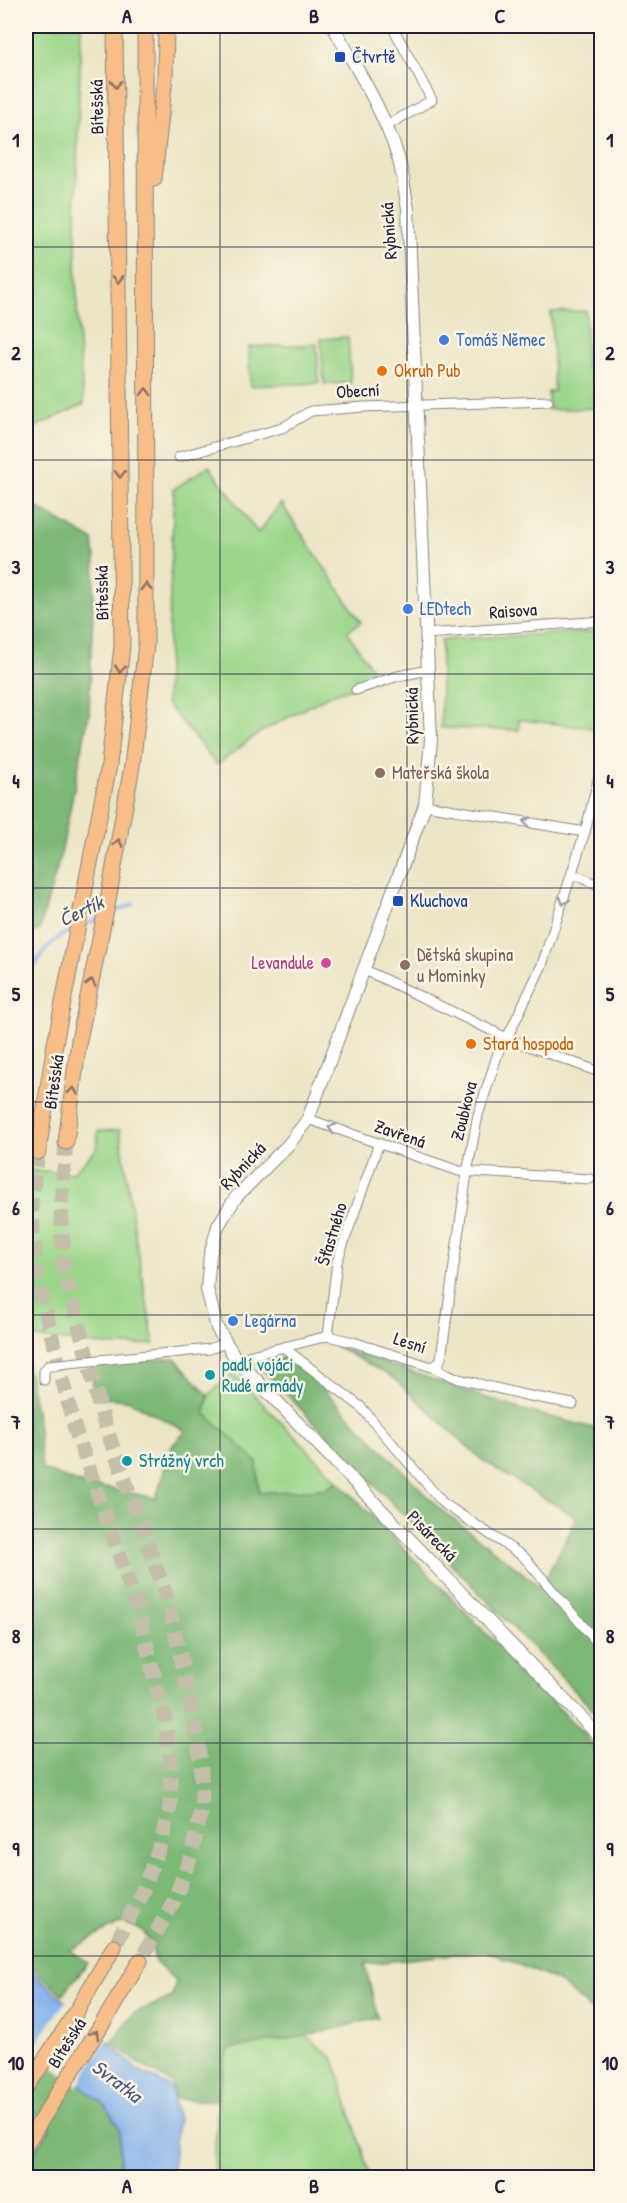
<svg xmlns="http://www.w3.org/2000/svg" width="627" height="2203" font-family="'Patrick Hand',sans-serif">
  <rect width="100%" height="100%" fill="#fcf5e5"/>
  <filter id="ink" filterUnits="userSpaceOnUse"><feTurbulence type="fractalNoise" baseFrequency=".0167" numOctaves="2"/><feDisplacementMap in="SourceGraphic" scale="12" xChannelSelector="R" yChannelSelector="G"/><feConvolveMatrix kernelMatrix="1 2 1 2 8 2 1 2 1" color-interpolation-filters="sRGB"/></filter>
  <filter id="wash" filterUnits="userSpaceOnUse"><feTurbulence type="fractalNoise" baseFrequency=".008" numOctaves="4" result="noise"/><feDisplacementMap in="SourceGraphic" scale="24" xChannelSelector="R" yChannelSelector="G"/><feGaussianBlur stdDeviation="1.35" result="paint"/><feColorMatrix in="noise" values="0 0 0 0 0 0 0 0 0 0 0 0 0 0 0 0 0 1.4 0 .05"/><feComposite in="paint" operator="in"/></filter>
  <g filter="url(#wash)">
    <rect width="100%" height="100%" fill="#ece5c6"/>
    <g fill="#9bd78a" stroke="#5e7c62" stroke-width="1.5">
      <path d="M26,26H81C78,152 70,279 84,404L31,429L26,434Z"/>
      <polygon points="586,311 586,367 596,368 597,408 549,410 548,392 554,391 551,312"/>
      <polygon points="348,337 351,383 324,384 321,339"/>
      <polygon points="317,344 319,383 250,386 249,347"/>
      <polygon points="209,466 258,533 281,503 361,622 347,632 379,679 328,696 259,733 217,765 166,703 174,489"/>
      <polygon points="601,631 601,729 522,720 519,720 519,730 441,728 441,640"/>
      <polygon points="120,1130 136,1241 154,1344 114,1346 26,1337 26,1170 72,1173 97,1149 98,1131"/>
      <polygon points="233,1373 338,1481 325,1489 259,1493 205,1413 209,1395"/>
      <polygon points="306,2036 334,2059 370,2177 213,2178 218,2101 227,2049"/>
    </g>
    <g fill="#7cb876" stroke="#4f6d58" stroke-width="1.5">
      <polygon points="26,501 93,540 95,559 89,714 61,854 39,931 26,933"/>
      <polygon points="335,1346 516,1408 601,1430 601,1718 257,1364 291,1356 439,1508 541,1587 577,1518 483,1461 392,1377"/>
      <polygon points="175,1358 208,1395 205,1413 257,1462 259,1493 325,1489 338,1481 585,1735 601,1758 601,2019 558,1981 485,1951 365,1964 378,2018 306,2036 227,2049 218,2101 175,2099 172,2083 140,2064 111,2042 134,2013 172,1997 176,1981 156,1963 151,1944 142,1930 123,1922 70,1950 88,1963 62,1995 26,1961 26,1359 36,1410 42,1469 76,1482 156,1498 171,1447 186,1431 127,1400 93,1397 92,1365"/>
      <polygon points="26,2042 105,2105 120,2129 120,2177 26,2177 26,2163 50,2128 26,2104"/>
    </g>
    <polygon fill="#81b1ec" stroke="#526a94" stroke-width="1.5" points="26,1965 138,2070 171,2087 178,2119 171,2177 120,2177 120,2129 105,2105 26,2042"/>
    <polygon fill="#ece5c6" points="67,1999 108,2037 77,2087 32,2050"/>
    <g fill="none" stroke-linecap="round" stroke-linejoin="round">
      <g stroke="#81b1ec" stroke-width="4">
        <polyline points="109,914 134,904"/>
        <polyline points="82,926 100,918"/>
        <path d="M26,981C38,959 47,941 72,930"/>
      </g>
    </g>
  </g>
  <g filter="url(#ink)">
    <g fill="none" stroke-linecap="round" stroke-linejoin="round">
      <g stroke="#c4beaa" stroke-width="15" stroke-dasharray="15 8" stroke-linecap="butt">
        <polyline points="66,1142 61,1205 64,1268 104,1422 168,1601 194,1720 201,1766 202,1808 191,1856 173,1903 140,1961"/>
        <polyline points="38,1152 31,1201 36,1273 74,1426 138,1609 165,1721 171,1765 170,1806 160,1846 143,1890 114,1947"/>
      </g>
      <defs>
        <g id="minor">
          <polyline points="386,126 432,100 392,26"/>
          <polyline points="179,457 282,428 311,411 364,407 548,401"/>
          <polyline points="427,634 602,621"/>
          <polyline points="356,690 398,676 429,670"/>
          <polyline points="425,805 585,832"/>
          <polyline points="573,874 602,887"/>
          <polyline points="365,970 507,1038 602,1073"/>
          <polyline points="308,1119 459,1171 590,1179"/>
          <polyline points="328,1336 337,1262 379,1143"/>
          <polyline points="283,1347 361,1407 443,1503 524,1557 602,1648"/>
          <polyline points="236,1359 328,1336 353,1342 432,1367 459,1379 525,1395 573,1404"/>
          <polyline points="432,1367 439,1363 441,1358 467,1173 478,1115 499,1050 507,1038 542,965 585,832 602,764"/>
          <polyline points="44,1380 44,1371 49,1365 210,1349 224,1343"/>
        </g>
        <path id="tertiary" d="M333,26C356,68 382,108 397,154C403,171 404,190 408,208L431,740L425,805L308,1119L289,1144L236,1197L218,1226L210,1255L207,1289L217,1328L236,1359L602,1739"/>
        <g id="trunk">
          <polyline points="154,179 165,76 166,26"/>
          <polyline points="66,1142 79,1040 108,900 132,766 146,644 145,26"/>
          <polyline points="38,1152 54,1049 109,765 122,646 115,26"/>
          <polyline points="26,2088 75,2014 114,1947"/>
          <polyline points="26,2144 112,2008 140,1961"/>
        </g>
      </defs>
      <use href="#minor" stroke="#878480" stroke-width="11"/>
      <use href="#tertiary" stroke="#878480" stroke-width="14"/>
      <use href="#trunk" stroke="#878480" stroke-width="17"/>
      <use href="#minor" stroke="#fff" stroke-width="9"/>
      <use href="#tertiary" stroke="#fff" stroke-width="12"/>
      <use href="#trunk" stroke="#f7be88" stroke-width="15"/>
    </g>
    <defs><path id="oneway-chevron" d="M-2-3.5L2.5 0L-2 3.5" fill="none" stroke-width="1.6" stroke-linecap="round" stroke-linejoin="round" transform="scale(1.5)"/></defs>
    <g stroke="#8c7062">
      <use href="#oneway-chevron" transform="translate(116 84) rotate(89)"/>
      <use href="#oneway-chevron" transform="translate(118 279) rotate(89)"/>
      <use href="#oneway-chevron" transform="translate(146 392) rotate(-90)"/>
      <use href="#oneway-chevron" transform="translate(120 474) rotate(89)"/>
      <use href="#oneway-chevron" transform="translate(146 587) rotate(-90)"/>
      <use href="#oneway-chevron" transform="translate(120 669) rotate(96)"/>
      <use href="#oneway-chevron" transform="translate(118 843) rotate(-80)"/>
      <use href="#oneway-chevron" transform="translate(91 983) rotate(-78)"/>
      <use href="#oneway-chevron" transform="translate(73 1091) rotate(-82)"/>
      <use href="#oneway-chevron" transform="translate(95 2034) rotate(-58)"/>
    </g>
    <g stroke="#9c9ca7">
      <use href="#oneway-chevron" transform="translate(527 822) rotate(-171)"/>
      <use href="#oneway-chevron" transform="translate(564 901) rotate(108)"/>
      <use href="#oneway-chevron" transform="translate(332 1128) rotate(-161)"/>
    </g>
  </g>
  <path fill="none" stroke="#22223b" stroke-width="1.5" stroke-opacity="0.55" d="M220,26V2178M407,26V2178M26,247H602M26,460H602M26,674H602M26,888H602M26,1102H602M26,1315H602M26,1529H602M26,1743H602M26,1956H602"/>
  <g fill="#1a4fb4" stroke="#fcf5e5" stroke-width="2">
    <rect x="334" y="51" width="12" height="12" rx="3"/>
    <rect x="392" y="895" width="12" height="12" rx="3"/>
  </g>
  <g fill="#3f7fe0" stroke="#fcf5e5" stroke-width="2">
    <circle cx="444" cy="340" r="6"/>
    <circle cx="408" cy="609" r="6"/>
    <circle cx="233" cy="1321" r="6"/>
  </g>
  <g fill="#e8710a" stroke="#fcf5e5" stroke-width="2">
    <circle cx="382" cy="371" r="6"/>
    <circle cx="471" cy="1044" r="6"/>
  </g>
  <g fill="#8d6e63" stroke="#fcf5e5" stroke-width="2">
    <circle cx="380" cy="773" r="6"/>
    <circle cx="405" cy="965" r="6"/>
  </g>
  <circle fill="#d1479c" stroke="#fcf5e5" stroke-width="2" cx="326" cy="963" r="6"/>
  <g fill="#0f9aa8" stroke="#fcf5e5" stroke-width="2">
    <circle cx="210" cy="1375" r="6"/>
    <circle cx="127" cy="1461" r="6"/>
  </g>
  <g text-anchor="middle" stroke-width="5" stroke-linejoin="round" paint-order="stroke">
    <g font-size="18" fill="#164399" stroke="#fcf5e5" text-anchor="start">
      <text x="352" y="63">Čtvrtě</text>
      <text x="410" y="907">Kluchova</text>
    </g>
    <g font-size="18" fill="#22223b" stroke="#fcf5e5">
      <text transform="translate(97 107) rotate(-91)" y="6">Bítešská</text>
      <text transform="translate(389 231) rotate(-94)" y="6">Rybnická</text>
      <text transform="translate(358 391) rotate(-3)" y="6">Obecní</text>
      <text transform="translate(102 593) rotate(-91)" y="6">Bítešská</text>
      <text transform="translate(513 611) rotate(-4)" y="6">Raisova</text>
      <text transform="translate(412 716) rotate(-91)" y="6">Rybnická</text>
      <text transform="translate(54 1082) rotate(-82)" y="6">Bítešská</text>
      <text transform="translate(464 1111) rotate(-76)" y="6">Zoubkova</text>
      <text transform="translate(400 1134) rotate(19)" y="6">Zavřená</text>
      <text transform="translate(243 1166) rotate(-47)" y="6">Rybnická</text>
      <text transform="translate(332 1234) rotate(-73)" y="6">Šťastného</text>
      <text transform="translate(410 1343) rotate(18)" y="6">Lesní</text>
      <text transform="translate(432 1536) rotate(46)" y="6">Pisárecká</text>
      <text transform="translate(67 2043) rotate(-58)" y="6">Bítešská</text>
    </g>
    <g font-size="18" fill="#366cbe" stroke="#fcf5e5" text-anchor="start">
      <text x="456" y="346">Tomáš Němec</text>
      <text x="420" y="615">LEDtech</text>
      <text x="245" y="1327">Legárna</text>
    </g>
    <g font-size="18" fill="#c56008" stroke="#fcf5e5" text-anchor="start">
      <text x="394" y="377">Okruh Pub</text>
      <text x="483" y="1050">Stará hospoda</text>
    </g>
    <g font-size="18" fill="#785e54" stroke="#fcf5e5" text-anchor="start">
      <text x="392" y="779">Mateřská škola</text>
      <text x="417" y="961">Dětská skupina<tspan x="417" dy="21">u Mominky</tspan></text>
    </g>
    <g font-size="18" fill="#b23c85" stroke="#fcf5e5" text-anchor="end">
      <text x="314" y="969">Levandule</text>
    </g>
    <g font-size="18" fill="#0d838f" stroke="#fcf5e5" text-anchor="start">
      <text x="222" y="1371">padlí vojáci<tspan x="222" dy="21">Rudé armády</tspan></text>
      <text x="139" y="1467">Strážný vrch</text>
    </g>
    <g font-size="20" font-style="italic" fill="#435479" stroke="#fcf5e5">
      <text transform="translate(81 911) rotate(-25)" y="7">Čertík</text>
      <text transform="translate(117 2081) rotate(37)" y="7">Svratka</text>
    </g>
  </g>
  <rect width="627" height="2203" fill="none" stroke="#fcf5e5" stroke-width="66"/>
  <rect x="33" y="33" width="561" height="2137" fill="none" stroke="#22223b" stroke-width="2"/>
  <g font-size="20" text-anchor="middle" font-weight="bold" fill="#22223b">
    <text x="127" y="23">A</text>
    <text x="314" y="23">B</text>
    <text x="500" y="23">C</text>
    <text x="16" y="147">1</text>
    <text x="610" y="147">1</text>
    <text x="16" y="360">2</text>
    <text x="610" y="360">2</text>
    <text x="16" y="574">3</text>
    <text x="610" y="574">3</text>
    <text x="16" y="788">4</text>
    <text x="610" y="788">4</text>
    <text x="16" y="1001">5</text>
    <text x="610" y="1001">5</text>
    <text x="16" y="1215">6</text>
    <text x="610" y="1215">6</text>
    <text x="16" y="1429">7</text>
    <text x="610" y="1429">7</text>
    <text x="16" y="1643">8</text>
    <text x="610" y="1643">8</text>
    <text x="16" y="1856">9</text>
    <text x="610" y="1856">9</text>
    <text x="16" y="2070">10</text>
    <text x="610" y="2070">10</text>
    <text x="127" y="2193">A</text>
    <text x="314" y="2193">B</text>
    <text x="500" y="2193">C</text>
  </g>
</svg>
